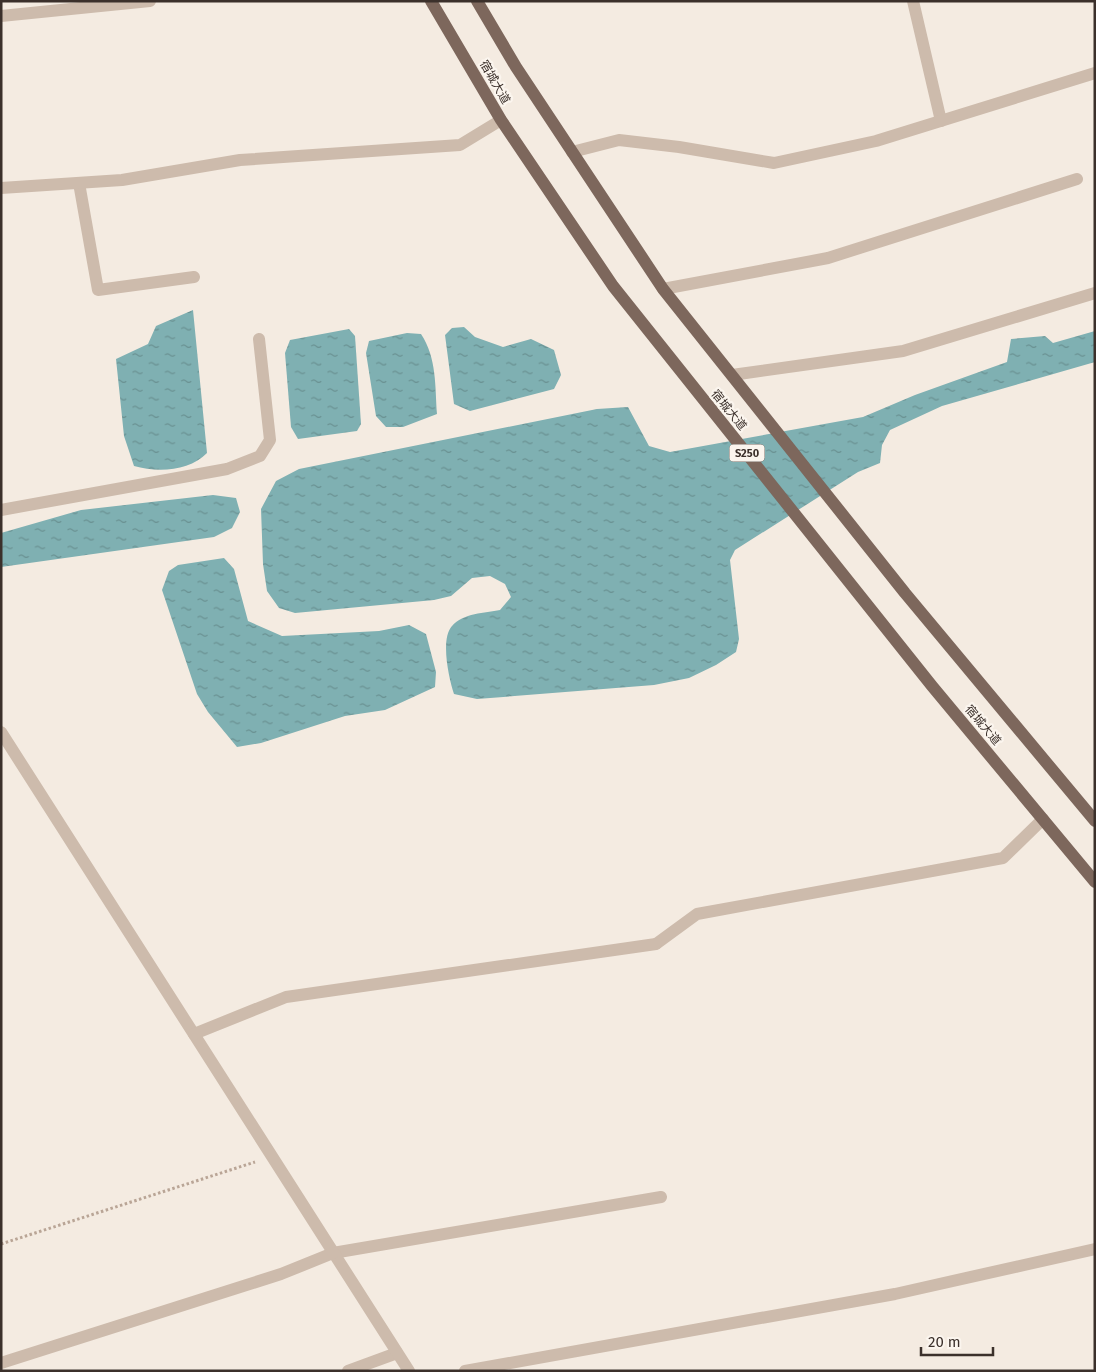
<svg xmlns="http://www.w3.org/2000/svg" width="1096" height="1372" font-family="'Fira Sans','Noto Sans SC',sans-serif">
  <defs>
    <pattern id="water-ripples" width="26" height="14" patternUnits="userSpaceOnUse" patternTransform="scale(1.25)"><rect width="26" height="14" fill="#7fb0b2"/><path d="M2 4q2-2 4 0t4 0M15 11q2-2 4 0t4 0" fill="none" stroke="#699091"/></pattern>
  </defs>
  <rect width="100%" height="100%" fill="#f4ebe1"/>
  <g fill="url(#water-ripples)">
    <path d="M193,310L207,453C190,471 158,473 134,466L124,436L116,359L148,344L156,326Z"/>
    <polygon points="464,327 475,337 503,347 531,339 554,350 561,375 554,389 470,411 454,404 445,335 452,328"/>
    <polygon points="349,329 355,336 361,424 357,431 298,439 291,427 285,353 290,340"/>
    <path d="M1095,331V362L942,406L890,430L882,445L880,463L858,472L735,550L730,560L739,639L736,652L716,665L689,678L654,685L477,699L454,694C449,679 440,639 452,626C463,613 485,613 500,610L511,597L505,584L490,576L472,578L451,596L434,600L295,613L279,608L267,591L263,564L261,509L276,481L299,469L597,409L628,407L649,446L670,452L863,417L915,395L1007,362L1011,339L1045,336L1053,343Z"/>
    <path d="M407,333L421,334C437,358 435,387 437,414L403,427H386L376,416L366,353L369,341Z"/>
    <polygon points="213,495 236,498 240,512 232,528 214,537 1,567 1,533 81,510"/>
    <polygon points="224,558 234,569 248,621 282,636 379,631 409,625 426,634 436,672 435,687 385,710 345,716 261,743 237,747 208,712 197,694 162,590 169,571 178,565"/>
  </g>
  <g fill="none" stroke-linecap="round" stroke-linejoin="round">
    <polyline stroke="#b9a596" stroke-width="3" stroke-dasharray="2.5 2.5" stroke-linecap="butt" points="1,1244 255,1162"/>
    <g stroke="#cdbbac" stroke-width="12">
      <polyline points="913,1 941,121"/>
      <polyline points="1,16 150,1"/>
      <polyline points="79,183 98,290 194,277"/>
      <polyline points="1,510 227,469 260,456 270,440 259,339"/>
      <polyline points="656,944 697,914 1003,858 1043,819"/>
      <polyline points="333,1253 661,1197"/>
      <polyline points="348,1371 397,1353"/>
    </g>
    <g stroke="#cdbbac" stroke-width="12">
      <polyline points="572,152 619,140 679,147 774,163 876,141 1095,73"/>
      <polyline points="1,188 122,180 240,160 460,145 501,120"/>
      <polyline points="663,289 828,258 1077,179"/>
      <polyline points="732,375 903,351 1095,293"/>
      <polyline points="1,732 409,1371"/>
      <polyline points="194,1034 286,997 656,944"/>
      <polyline points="1,1363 281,1274 333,1253"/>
      <polyline points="465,1371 895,1294 1095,1249"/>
    </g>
    <g stroke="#7d675c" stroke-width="12">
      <polyline points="431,1 501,120 613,286 932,686 1095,882"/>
      <polyline points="477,1 516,67 663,289 905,593 1095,821"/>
    </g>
  </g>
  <g text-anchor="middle" stroke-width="4.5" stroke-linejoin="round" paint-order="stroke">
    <rect fill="#fbf5ee" stroke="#756b66" stroke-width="1" x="729.5" y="444.5" width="35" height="17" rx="4"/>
    <g font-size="11" font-weight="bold" fill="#3b302b">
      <text x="747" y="457">S250</text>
    </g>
    <g font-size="12" fill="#3b302b" stroke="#fbf5ee">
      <text transform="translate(495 82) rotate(60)" y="4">宿城大道</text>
      <text transform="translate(729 410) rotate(51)" y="4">宿城大道</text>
      <text transform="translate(983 725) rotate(50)" y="4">宿城大道</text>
    </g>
  </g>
  <rect width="1096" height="1372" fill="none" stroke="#3b302b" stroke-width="5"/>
  <path d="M921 1347v8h72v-8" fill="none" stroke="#3b302b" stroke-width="2.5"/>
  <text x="928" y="1347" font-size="15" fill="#3b302b" stroke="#fbf5ee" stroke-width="4" paint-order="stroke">20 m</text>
</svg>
